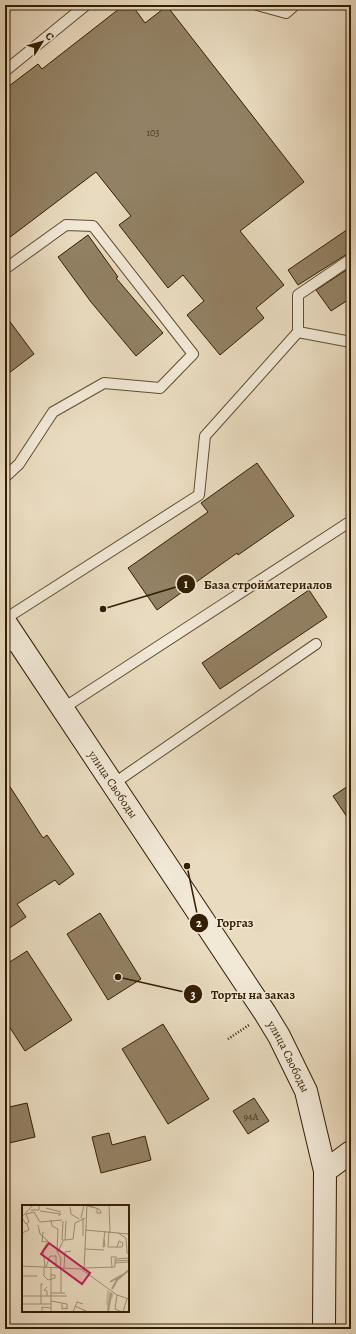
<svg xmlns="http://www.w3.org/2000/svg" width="356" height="1334" font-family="Alegreya,serif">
  <rect width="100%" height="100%" fill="#e9dbc0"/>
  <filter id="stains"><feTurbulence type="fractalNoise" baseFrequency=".005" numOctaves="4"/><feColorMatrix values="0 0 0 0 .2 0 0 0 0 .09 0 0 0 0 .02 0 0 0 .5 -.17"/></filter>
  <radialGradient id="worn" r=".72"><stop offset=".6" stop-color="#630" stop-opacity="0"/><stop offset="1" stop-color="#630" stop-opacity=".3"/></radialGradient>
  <g fill="#928164" stroke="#331f00">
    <polygon points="124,5 132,5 145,23 167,6 304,182 240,231 284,285 256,308 264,318 220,355 187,315 204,301 183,275 168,288 119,225 131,216 96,172 5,241 5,89 38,64 42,69"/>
    <polygon points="351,227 351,253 347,254 298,285 288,270"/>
    <polygon points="88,235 118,277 116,278 163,333 136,356 91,302 58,257"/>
    <polygon points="351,267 351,298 331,311 316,290"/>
    <polygon points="5,315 34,354 5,376"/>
    <polygon points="257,463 294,516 238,555 237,553 157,610 128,568 208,512 201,503"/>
    <polygon points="309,590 327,617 220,689 202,663"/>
    <polygon points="5,779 43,838 47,835 74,874 59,885 55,880 17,904 26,917 5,931"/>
    <polygon points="351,784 351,823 333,796"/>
    <polygon points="100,913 141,979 108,1000 67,934"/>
    <polygon points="27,951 72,1020 25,1051 5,1020 5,965"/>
    <polygon points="163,1024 209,1099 168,1124 122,1049"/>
    <polygon points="254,1098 269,1121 248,1134 233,1111"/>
    <polygon points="27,1103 35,1137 5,1144 5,1108"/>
    <polygon points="109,1133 112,1145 145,1136 151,1160 101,1173 92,1137"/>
  </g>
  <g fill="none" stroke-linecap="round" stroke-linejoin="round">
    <defs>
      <g id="lane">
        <polyline points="257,5 286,13 295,5"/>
        <polyline points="5,71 86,5"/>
        <polyline points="5,269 66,225 93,226 193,354 160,388 104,383 53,412 19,464 5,477"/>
        <polyline points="298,332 351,342"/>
        <polyline points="5,619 199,495 205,436 298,332 298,295 351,259"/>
        <polyline points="5,649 16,639"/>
        <polyline points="62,709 351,521"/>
        <polyline points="113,784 316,644"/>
      </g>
      <g id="secondary">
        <path id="s1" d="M5,622L265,1013L279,1036L306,1091L325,1171L324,1329"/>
        <polyline points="325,1171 351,1152"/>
      </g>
    </defs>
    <use href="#lane" stroke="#604e30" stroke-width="12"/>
    <use href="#secondary" stroke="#331f00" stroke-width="24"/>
    <polyline stroke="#331f00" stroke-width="2.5" stroke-dasharray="1 2" stroke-linecap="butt" points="228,1039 249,1025"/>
    <use href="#lane" stroke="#f1e8d6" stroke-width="10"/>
    <use href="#secondary" stroke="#f1e8d6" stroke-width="22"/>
  </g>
  <g text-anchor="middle" stroke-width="3" stroke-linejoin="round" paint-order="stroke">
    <g font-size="10" fill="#4b3819">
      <text x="153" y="136">103</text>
      <text x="251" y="1120">94А</text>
    </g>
    <g font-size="12" fill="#331f00" stroke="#f1e8d6">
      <text dy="4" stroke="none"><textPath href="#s1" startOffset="195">улица Свободы</textPath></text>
      <text dy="4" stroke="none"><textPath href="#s1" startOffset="519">улица Свободы</textPath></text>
    </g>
  </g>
  <g transform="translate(22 1205)">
    <rect width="107" height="107" fill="#e9dbc0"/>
    <path d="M85,85L92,89L86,103L84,99Z" fill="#cabb9f"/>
    <path fill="none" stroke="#ab9b7f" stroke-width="2" d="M88,77L100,70M90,84L95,75L107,65M86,107L89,88"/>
    <path fill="none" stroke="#a09073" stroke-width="1" d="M87,0L88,27M65,1L74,3L68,1M48,2L49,9L57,14M24,3L39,7M74,3L77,4L78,5L79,8H75V3M9,5H17V0M18,6L39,9L36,11M0,12L11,0M0,13L4,19L7,17L4,9L12,7L18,17L40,15M59,13L62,0M29,15L30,21L36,24L35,46L39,54L38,63M41,16L40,35H43L44,16M16,20L18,29L26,36M63,25L107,29M87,26L86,42H95L97,36L101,38L100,42H95M21,27L20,37L25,36M0,28L7,25L5,19M96,28L104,33L105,48L107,49M61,31V13M82,34L83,41L81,42L83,26M43,35L51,34L53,18L63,13M63,44L82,45M36,47L41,36M93,56L107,55M93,58L106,57M0,61L59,64L95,90L107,94M22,62V71L26,75L33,73V70H29M23,62L21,45L26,36M24,62L28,51H34V62M29,62V107M90,62L89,52H95M42,63L43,47L49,46M62,63L93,62V54L107,53M62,65L65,0M0,71H15M25,82L22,85L25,86V91M29,88H43M39,88V63M95,90L93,104L100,107M0,91H29M29,91H45M29,96L45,99V104M40,98V104L46,103M0,99H29M19,99V79H21M53,101L66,107M20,107V102L29,103M51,107L55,97L61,99M101,107L105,94"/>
    <path fill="#c2185b" fill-opacity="0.15" stroke="#c2185b" stroke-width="2" d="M27,38L68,68L60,79L19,49Z"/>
    <rect width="107" height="107" fill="none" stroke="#331f00" stroke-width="2"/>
  </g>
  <path fill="none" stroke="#331f00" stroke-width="1.5" d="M103 609L186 584M187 866L199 923M118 977L193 994"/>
  <g fill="#331f00" stroke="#f1e8d6" stroke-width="1.5">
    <circle cx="103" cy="609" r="4"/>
    <circle cx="187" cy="866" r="4"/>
    <circle cx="118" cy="977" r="4"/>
    <circle cx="186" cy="584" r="10"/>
    <circle cx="199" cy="923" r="10"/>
    <circle cx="193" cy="994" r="10"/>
  </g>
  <g font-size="12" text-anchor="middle" font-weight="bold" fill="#fff">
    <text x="186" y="588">1</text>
    <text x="199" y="927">2</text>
    <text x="193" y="999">3</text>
  </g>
  <g font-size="13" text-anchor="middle" font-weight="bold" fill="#331f00" stroke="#f1e8d6" stroke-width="3" stroke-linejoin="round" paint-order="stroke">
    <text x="268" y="589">База стройматериалов</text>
    <text x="235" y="927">Горгаз</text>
    <text x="253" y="999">Торты на заказ</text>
  </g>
  <rect width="356" height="1334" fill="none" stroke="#e9dbc0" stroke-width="20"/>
  <rect x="6" y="6" width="344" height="1322" fill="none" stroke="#331f00" stroke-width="2"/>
  <rect x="10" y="10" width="336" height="1314" fill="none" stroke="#331f00"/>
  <g transform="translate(42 42) rotate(53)" stroke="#f1e8d6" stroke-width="3" paint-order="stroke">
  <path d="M0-3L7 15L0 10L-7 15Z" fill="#331f00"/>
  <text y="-6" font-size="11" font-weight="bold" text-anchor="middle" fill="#331f00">С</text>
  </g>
  <rect width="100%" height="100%" filter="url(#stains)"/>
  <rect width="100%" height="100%" fill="url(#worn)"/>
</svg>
